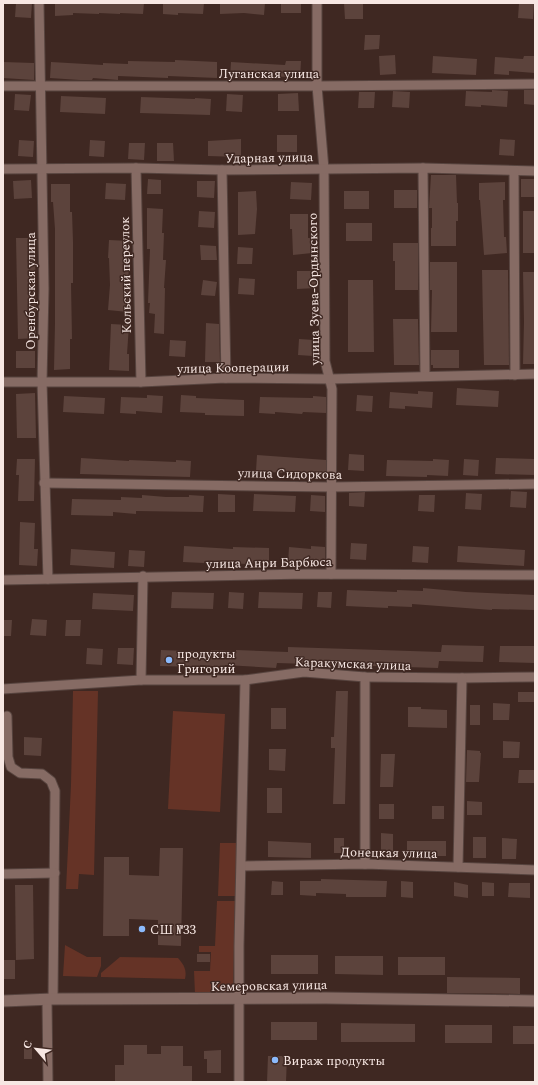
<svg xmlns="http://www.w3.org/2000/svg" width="538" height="1085" font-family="Spectral,serif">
  <rect width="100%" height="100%" fill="#3f2822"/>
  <g fill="#653326">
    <polygon points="73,691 98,691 94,875 79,874 78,889 66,889 71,785"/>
    <polygon points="173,711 225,714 220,812 168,809"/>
    <polygon points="220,843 237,843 235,896 218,896"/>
    <polygon points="217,901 235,901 233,996 195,994 194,971 210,971 211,952 199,952 199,946 215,946"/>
    <polygon points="65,945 87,957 101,957 101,966 97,977 63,976"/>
    <path d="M120,957L178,958C184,965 187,970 185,979L101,977V973Z"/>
  </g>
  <g fill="#5c433c">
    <polygon points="16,3 32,3 31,18 15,17"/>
    <polygon points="55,3 144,3 143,14 120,13 120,14 99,13 99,14 73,13 73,15 55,16"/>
    <polygon points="163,3 204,3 203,14 178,13 178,15 163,14"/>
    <polygon points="220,3 265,3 264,15 244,13 220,14"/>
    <rect x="281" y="3" width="20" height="10"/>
    <polygon points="344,3 363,3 363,19 345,19"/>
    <polygon points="519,3 534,3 533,19 518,18"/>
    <polygon points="365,35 380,35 379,49 364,50"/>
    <polygon points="395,55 396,74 380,75 379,56"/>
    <polygon points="433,56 477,59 476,75 432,73"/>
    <polygon points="524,56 535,56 535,73 509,71 509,75 494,74 495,57 523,59"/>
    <polygon points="175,60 217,62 217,78 168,76 168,78 118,76 118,80 93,78 92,80 80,80 50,78 51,62 103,65 103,63 128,64 128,61 175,62"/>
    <polygon points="286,61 301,61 300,78 273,76 272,80 230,78 231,62 285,65"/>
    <polygon points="3,62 34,63 34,80 3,78"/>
    <polygon points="492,90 508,91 507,107 481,105 481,107 465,106 466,91 492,92"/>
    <polygon points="524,90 535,90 535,105 524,104"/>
    <polygon points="393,91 410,92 409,108 392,107"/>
    <polygon points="359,92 375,92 374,108 358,108"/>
    <polygon points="298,93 299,111 278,111 278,94"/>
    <polygon points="15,94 31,95 29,111 14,110"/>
    <polygon points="227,94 243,95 242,112 226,111"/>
    <polygon points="61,96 106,98 105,114 60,112"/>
    <polygon points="141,97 195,99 195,98 211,99 210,115 140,113"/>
    <rect x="277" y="135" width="20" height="17"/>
    <polygon points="241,139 241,157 208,156 208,141"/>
    <polygon points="500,139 515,140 514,156 499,155"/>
    <polygon points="19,140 34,141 33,157 18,156"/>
    <polygon points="90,140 105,141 104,157 89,156"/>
    <polygon points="129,143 145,143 144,160 128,159"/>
    <polygon points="157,143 173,143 174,161 157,161"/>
    <polygon points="431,175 456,175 457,203 458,203 458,221 456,221 456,246 431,246 431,228 432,228 432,208 429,208"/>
    <polygon points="148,179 161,180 161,194 147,194"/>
    <rect x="521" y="179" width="14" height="18"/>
    <polygon points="31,180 32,198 14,199 13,181"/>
    <polygon points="197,181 215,181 214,198 197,197"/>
    <polygon points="291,182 312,183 311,200 290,199"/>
    <polygon points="505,182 505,200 503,200 504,237 506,237 507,253 484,255 480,200 479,200 479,183"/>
    <polygon points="106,183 126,184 125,200 105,199"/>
    <polygon points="51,184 70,184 70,212 72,212 73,242 73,283 71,283 72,339 70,339 70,369 54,370 55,323 55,229 53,202 51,202"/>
    <rect x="394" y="190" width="23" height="18"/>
    <polygon points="256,191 257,209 255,234 238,235 238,192"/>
    <rect x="344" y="191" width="25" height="18"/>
    <polygon points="147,208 163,209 162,233 164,233 163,260 166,260 164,288 165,288 164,334 154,333 155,314 149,313 150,303 148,303 150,249 147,249"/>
    <polygon points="199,211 215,212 214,228 198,227"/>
    <rect x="523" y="211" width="12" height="42"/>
    <polygon points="290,214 308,214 308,238 311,238 312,253 293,255 292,229 290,229"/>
    <rect x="346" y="223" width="26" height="18"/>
    <polygon points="16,238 35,238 36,338 18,339"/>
    <polygon points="109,240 129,241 128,312 108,310 110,285 109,258 108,258"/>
    <polygon points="393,243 418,243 418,290 395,290 395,261 393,261"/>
    <polygon points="200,245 216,246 217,260 201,260"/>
    <polygon points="238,247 253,248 252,264 237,264"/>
    <polygon points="430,262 457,262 457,332 431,332 432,290 430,290"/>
    <polygon points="482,270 508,270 509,365 484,365"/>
    <polygon points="297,271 316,271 316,288 297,289"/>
    <polygon points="523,272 535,272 535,364 523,364 524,322"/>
    <polygon points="239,278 255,279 254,295 238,294"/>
    <polygon points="203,280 217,282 215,296 201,295"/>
    <polygon points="348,280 373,280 374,352 348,352"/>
    <polygon points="393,319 418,319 419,365 394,365"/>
    <polygon points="206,323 219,324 220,362 205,362"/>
    <polygon points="111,324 129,325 127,354 129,354 129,371 109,370"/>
    <polygon points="299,339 314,340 313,356 298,355"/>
    <polygon points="170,340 186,341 185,357 169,356"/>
    <polygon points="431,350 459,350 459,368 433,368 433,365 431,365"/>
    <rect x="16" y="351" width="19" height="17"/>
    <polygon points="457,388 499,391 498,407 456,405"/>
    <polygon points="418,391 433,392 432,408 405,406 405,409 389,408 390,392 418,394"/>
    <polygon points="35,393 36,438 17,438 16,394"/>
    <polygon points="147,395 163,396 162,413 136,411 136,414 120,413 121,397 147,398"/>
    <polygon points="181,395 196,396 196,398 244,400 244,416 205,415 205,413 180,412"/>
    <polygon points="357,395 373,396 372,412 356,411"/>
    <polygon points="64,396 105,398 104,414 63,412"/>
    <polygon points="313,396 326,397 326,413 303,412 302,414 275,412 275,414 259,413 260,397 313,398"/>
    <polygon points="349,454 364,455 364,471 348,470"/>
    <polygon points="257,455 326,460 326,476 256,471"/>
    <polygon points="81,458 129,461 129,460 176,462 176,460 191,461 190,477 80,474"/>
    <polygon points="496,458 535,459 535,475 495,474"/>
    <polygon points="17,459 35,459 34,501 18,501 19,475 16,475"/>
    <polygon points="433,459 449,460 448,476 427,475 427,477 386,476 387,460 433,461"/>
    <polygon points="464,459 479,460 478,476 463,475"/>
    <polygon points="511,491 527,492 526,508 510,507"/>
    <polygon points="365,492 364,507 349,506 349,493"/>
    <polygon points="466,493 482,494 481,510 465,509"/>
    <polygon points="218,494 235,495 235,512 218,512"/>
    <polygon points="254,494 296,496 295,512 253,511"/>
    <polygon points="142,495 166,497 189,497 189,495 204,496 203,512 136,511 136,514 113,512 113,516 71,515 72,499 121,500 121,497 142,498"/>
    <polygon points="311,495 325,496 325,512 310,511"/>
    <polygon points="419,495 435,495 434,512 418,511"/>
    <polygon points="20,522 35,523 34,549 38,549 37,566 19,565"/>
    <polygon points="351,543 367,544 366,560 350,559"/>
    <polygon points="184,546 233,549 233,547 269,548 269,564 248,563 248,564 224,563 224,564 183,562"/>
    <polygon points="311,546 325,547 325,563 304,562 304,565 288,564 289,547 311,549"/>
    <polygon points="413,546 429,547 428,563 412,562"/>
    <polygon points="458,546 525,550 524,566 457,562"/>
    <polygon points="71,549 115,552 114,568 70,565"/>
    <polygon points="129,550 145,551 144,567 128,566"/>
    <polygon points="423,588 466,592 535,595 535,610 492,609 492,610 412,604 412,607 388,606 388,608 346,606 347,590 397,592 397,590 423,591"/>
    <polygon points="172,592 214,593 213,609 171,608"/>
    <polygon points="229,592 244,593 243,609 228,608"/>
    <polygon points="259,592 303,593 302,609 258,608"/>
    <polygon points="318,592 332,592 331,608 317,607"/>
    <polygon points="93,593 134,595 133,611 92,609"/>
    <polygon points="32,619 47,620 46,636 30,635"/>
    <polygon points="3,620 12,620 11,636 3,636"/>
    <polygon points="66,620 81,620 80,636 65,636"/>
    <polygon points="442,645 484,646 483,662 439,661 438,668 277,663 276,668 225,665 225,667 200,665 200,667 160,666 161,650 211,652 211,650 236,651 236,650 288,652 288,647 441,652"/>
    <polygon points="500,646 535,646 535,663 499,662"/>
    <polygon points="87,648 103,649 102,665 86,664"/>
    <polygon points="118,648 134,648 133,665 117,664"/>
    <polygon points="336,691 348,691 345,804 333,804 335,748 331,748 331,737 334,737"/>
    <rect x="518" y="692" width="17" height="10"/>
    <polygon points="493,703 510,704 509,720 493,720"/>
    <rect x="470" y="705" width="10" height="20"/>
    <polygon points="408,707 421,707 421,709 447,710 447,728 408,727"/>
    <rect x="271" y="708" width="15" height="21"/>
    <polygon points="24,737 42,738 41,756 24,755"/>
    <polygon points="503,741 520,742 519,758 503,758"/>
    <polygon points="269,749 286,749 285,771 269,770"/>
    <polygon points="467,750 480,751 480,753 481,753 479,782 466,782"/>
    <polygon points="381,754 395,754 393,787 380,787"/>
    <polygon points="519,770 535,770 534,783 518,783"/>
    <rect x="267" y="788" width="15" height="25"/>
    <polygon points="467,801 482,802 482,815 467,815"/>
    <rect x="379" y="804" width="15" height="15"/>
    <rect x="432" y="806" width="12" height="13"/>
    <polygon points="381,833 393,834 393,852 381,852"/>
    <rect x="473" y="837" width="13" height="21"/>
    <rect x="334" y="838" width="10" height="15"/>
    <polygon points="502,838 517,839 516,859 502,859"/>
    <polygon points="268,841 311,843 311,858 268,857"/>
    <rect x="407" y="841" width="39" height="15"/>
    <polygon points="160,848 183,848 181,946 158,945 158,920 129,919 129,936 103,936 104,857 129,857 129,875 159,876"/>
    <polygon points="321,879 387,881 386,897 346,897 346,894 316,893 316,896 300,895 300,881 321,881"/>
    <polygon points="272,881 283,882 283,895 271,895"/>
    <polygon points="401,881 413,882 413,898 401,897"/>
    <polygon points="454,882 468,885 468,898 454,896"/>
    <polygon points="482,882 494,883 494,896 482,896"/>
    <polygon points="509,883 530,883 530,898 508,897"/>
    <polygon points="15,885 33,885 34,959 16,960"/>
    <rect x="197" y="954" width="13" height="8"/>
    <rect x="271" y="955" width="47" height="19"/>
    <polygon points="335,956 383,956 383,975 335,974"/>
    <rect x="398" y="957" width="47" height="18"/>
    <rect x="3" y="960" width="12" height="19"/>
    <polygon points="447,977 520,978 520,994 447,993"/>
    <rect x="271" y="1022" width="46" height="18"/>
    <polygon points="341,1023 415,1024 415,1042 341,1042"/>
    <rect x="445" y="1025" width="47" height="18"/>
    <rect x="513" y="1026" width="22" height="18"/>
    <rect x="24" y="1041" width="8" height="18"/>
    <polygon points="124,1045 147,1045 147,1054 161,1054 161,1046 183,1046 183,1066 192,1066 192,1082 115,1082 115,1065 124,1065"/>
    <polygon points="221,1050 221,1073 207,1073 207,1059 204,1059 204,1051"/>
    <polygon points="268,1056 287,1056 286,1082 267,1082"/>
  </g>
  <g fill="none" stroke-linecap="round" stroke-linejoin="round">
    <defs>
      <g id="minor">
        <polyline points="39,3 44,289 42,382 48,579"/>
        <polyline points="317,3 317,86 324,169 325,361 332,389 331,574"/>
        <polyline points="3,86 317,86 535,84"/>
        <polyline points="136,168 141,382"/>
        <polyline points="423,168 425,376"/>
        <polyline points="3,169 136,168 222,170 423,168 535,171"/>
        <polyline points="222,170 226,378"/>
        <polyline points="514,171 515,375"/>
        <polyline points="3,382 141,382 226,378 330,379 535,374"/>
        <polyline points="44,483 331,487 535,484"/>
        <polyline points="3,580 307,574 535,575"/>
        <polyline points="365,677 365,864"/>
        <polyline points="141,680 143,576"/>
        <polyline points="3,689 141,680 245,680 304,672 365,677 462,678 535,677"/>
        <polyline points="7,716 8,757 11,767 20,773 42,774 51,781 55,791 53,999"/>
        <polyline points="242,866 365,864 535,870"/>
        <polyline points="458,867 462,678"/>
        <polyline points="3,874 55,873"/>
        <polyline points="47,1000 48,1082"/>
        <polyline points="239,1082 239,946 245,680"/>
      </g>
      <polyline id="tertiary" points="3,1001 53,999 326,998 535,1001"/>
    </defs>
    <use href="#minor" stroke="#57443f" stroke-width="11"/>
    <use href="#tertiary" stroke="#57443f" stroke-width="13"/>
    <use href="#minor" stroke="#866b64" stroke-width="9"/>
    <use href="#tertiary" stroke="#866b64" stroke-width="11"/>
  </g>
  <g fill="#8bbafc" stroke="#3f2822" stroke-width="1.5">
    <circle cx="169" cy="660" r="4"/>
    <circle cx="142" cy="929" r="4"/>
    <circle cx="275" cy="1060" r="4"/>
  </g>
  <g text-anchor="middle" stroke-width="3" stroke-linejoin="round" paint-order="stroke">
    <g font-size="13" fill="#f7e7e3" stroke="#3f2822">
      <text x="269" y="78">Луганская улица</text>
      <text transform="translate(269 157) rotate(-1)" y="5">Ударная улица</text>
      <text transform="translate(125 275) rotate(-91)" y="5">Кольский переулок</text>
      <text transform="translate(313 289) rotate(-91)" y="5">улица Зуева-Ордынского</text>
      <text transform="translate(30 291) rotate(-90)" y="5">Оренбурская улица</text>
      <text transform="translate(233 367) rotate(-1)" y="5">улица Кооперации</text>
      <text transform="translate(290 473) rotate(1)" y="5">улица Сидоркова</text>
      <text transform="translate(269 562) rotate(-1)" y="5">улица Анри Барбюса</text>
      <text transform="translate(353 663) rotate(2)" y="5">Каракумская улица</text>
      <text transform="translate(389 852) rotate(1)" y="5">Донецкая улица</text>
      <text transform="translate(269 985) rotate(-1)" y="5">Кемеровская улица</text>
    </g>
    <g font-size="13" fill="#f7e7e3" stroke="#3f2822" text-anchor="start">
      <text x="177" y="658">продукты<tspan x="177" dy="15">Григорий</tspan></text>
      <text x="150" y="934">СШ №33</text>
      <text x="283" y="1065">Вираж продукты</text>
    </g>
  </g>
  <rect width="538" height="1085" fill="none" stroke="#f7e7e3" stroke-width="8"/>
  <g transform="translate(36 1049) rotate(298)" stroke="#3f2822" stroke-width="3" paint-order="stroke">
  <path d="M0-3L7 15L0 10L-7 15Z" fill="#f7e7e3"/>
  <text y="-6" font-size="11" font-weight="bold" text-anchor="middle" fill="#f7e7e3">С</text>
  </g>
</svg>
